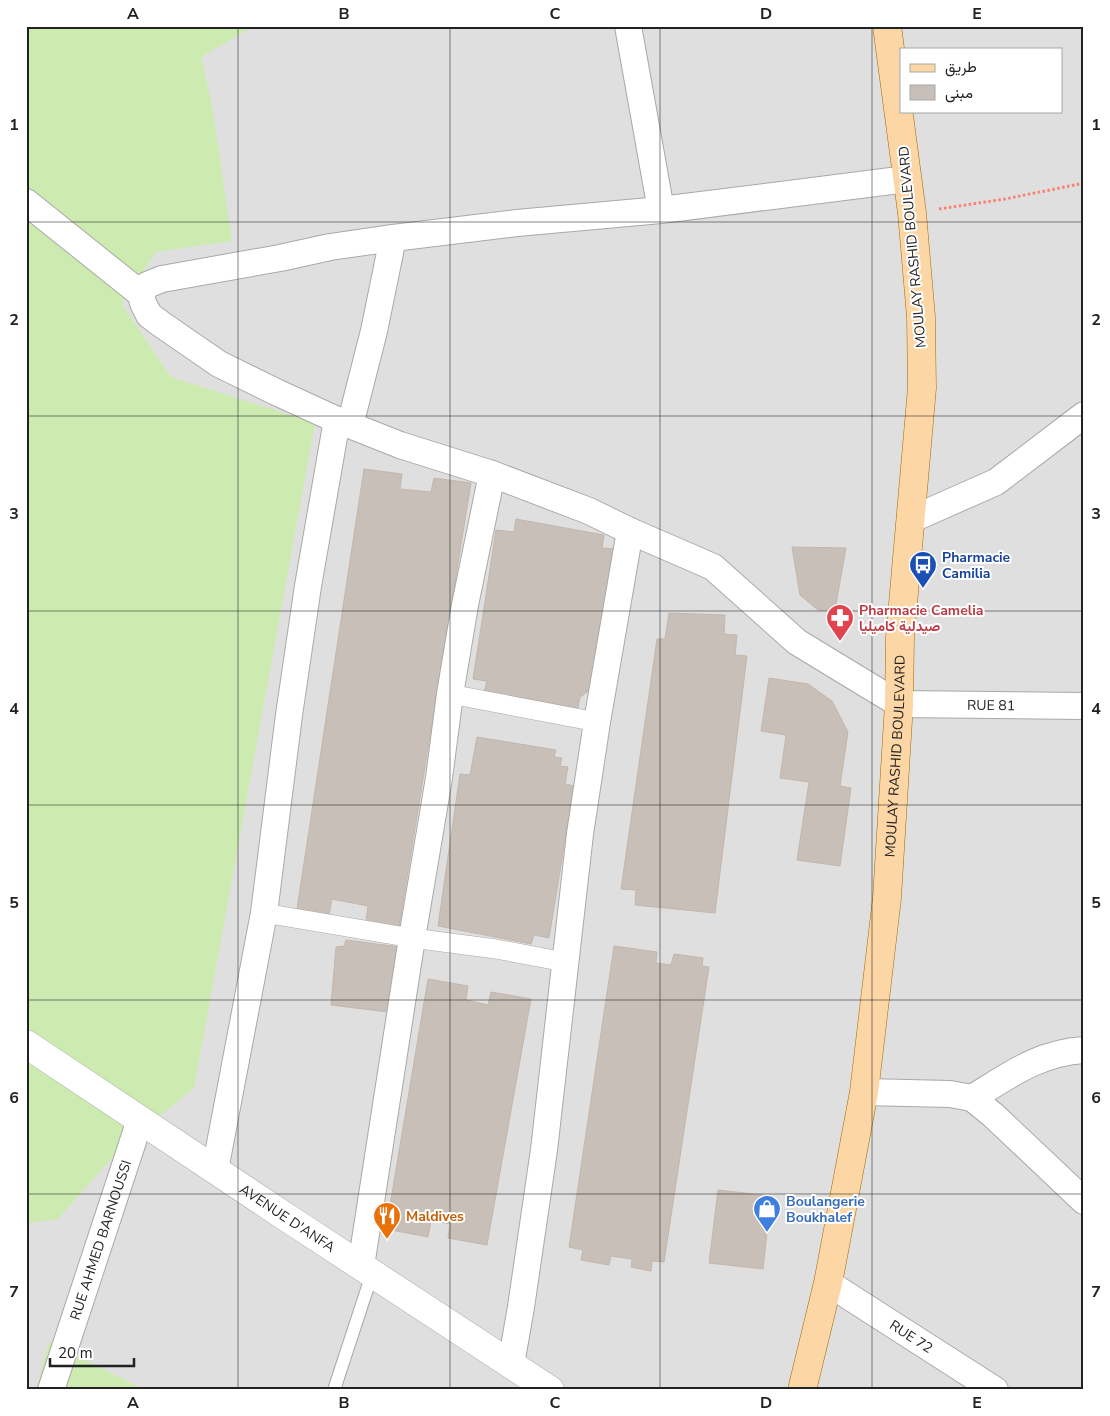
<svg xmlns="http://www.w3.org/2000/svg" width="1110" height="1416" font-family="'Nunito Sans',Vazirmatn,sans-serif">
  <rect width="100%" height="100%" fill="#f2efe9"/>
  <path fill="#e0dfdf" fill-rule="evenodd" d="M26,26H1084V1390H26ZM901,49H1061V111H901Z"/>
  <g fill="#cdebb0">
    <polygon points="26,26 254,26 201,57 212,105 232,241 156,252 121,303 171,377 315,423 194,1088 122,1147 57,1220 26,1223"/>
    <polygon points="49,1342 145,1390 36,1390"/>
  </g>
  <g fill="#c7bfb8" stroke="#c4b6ab">
    <polygon points="364,469 402,474 400,489 431,492 434,478 471,483 399,927 366,921 368,906 332,899 329,915 297,909"/>
    <polygon points="516,519 604,535 602,548 615,549 590,690 580,697 577,712 483,697 487,681 473,679 496,530 514,532"/>
    <polygon points="792,547 846,548 835,610 818,610 800,595"/>
    <polygon points="669,613 725,615 724,634 737,635 735,655 747,656 715,913 635,905 636,890 621,889 657,639 665,639"/>
    <polygon points="769,678 808,684 832,701 848,732 840,786 851,788 840,866 797,860 809,782 780,778 786,735 761,731"/>
    <polygon points="477,737 556,750 554,757 562,758 560,766 568,767 565,784 574,786 549,938 534,935 531,944 438,926 460,774 470,775"/>
    <polygon points="346,940 400,947 396,1013 331,1005 336,947 344,946"/>
    <polygon points="614,946 657,952 656,963 671,965 674,954 703,958 702,966 709,967 664,1262 652,1261 651,1271 631,1267 632,1259 611,1256 609,1265 581,1260 583,1250 569,1247"/>
    <polygon points="428,979 468,986 466,1000 488,1005 491,992 531,999 487,1245 448,1238 450,1224 431,1220 428,1237 386,1229"/>
    <polygon points="718,1190 771,1196 763,1269 709,1263"/>
  </g>
  <g fill="none" stroke-linecap="round" stroke-linejoin="round">
    <defs>
      <polyline id="service" points="334,1390 372,1274"/>
      <g id="pedestrian">
        <polyline points="450,694 597,722"/>
        <polyline points="264,913 412,938 496,949 565,962"/>
      </g>
      <g id="minor">
        <polyline points="628,26 661,210"/>
        <path id="s1" d="M907,179L661,210L517,223L393,238L330,247L280,258L162,279L147,285L141,294L143,303L149,315L161,324L219,364L276,392L337,420L400,445L492,474L589,511L630,531L713,567L797,642L899,704L1084,706"/>
        <polyline points="26,202 141,294"/>
        <polyline points="350,425 374,331 393,238"/>
        <polyline points="910,520 996,482 1084,415"/>
        <polyline points="864,1092 950,1094 972,1098 993,1115 1084,1201"/>
        <path d="M972,1098C1010,1075 1038,1053 1084,1050"/>
        <polyline points="215,1170 264,913 289,715 308,586 337,420"/>
        <polyline points="361,1266 412,938 439,778 450,694 465,605 492,474"/>
        <path id="s2" d="M828,1283L995,1390"/>
        <polyline points="511,1364 521,1307 544,1150 580,834 597,722 630,531"/>
        <path id="s3" d="M51,1390L140,1120"/>
      </g>
      <g id="tertiary">
        <path id="s4" d="M26,1044L286,1217L550,1390"/>
      </g>
      <g id="primary">
        <path id="s5" d="M802,1390L828,1283L864,1092L887,898L899,704L900,638L922,388L921,317L912,213L887,26"/>
      </g>
    </defs>
    <use href="#service" stroke="#a9a9a9" stroke-width="14"/>
    <use href="#pedestrian" stroke="#a9a9a9" stroke-width="20"/>
    <use href="#minor" stroke="#a9a9a9" stroke-width="28"/>
    <use href="#tertiary" stroke="#a9a9a9" stroke-width="29"/>
    <use href="#primary" stroke="#a06b00" stroke-width="29"/>
    <polyline stroke="#fa8072" stroke-width="3" stroke-dasharray="2.5 2.5" stroke-linecap="butt" points="939,209 1005,199 1084,183"/>
    <use href="#service" stroke="#fff" stroke-width="12"/>
    <use href="#pedestrian" stroke="#fff" stroke-width="19"/>
    <use href="#minor" stroke="#fff" stroke-width="26"/>
    <use href="#tertiary" stroke="#fff" stroke-width="28"/>
    <use href="#primary" stroke="#fcd6a4" stroke-width="28"/>
  </g>
  <path fill="none" stroke="#222" stroke-width="1" stroke-opacity="0.55" d="M238,26V1390M450,26V1390M660,26V1390M872,26V1390M26,222H1084M26,416H1084M26,611H1084M26,805H1084M26,1000H1084M26,1194H1084"/>
  <defs>
    <symbol id="bus-pin" viewBox="-11 -11 22 30"><path d="M0 17L-7.5 6A9.5 9.5 0 1 1 7.5 6Z" fill="#1a4fb4" stroke="#fff"/><path d="M-5-6H5V4H4V6H2V4H-2V6H-4V4H-5ZM-3.5-4V0h7V-4ZM-3.5 1.2v1.5H-2V1.2ZM2 1.2v1.5H3.5V1.2Z" fill="#fff"/></symbol>
    <symbol id="pharmacy-pin" viewBox="-11 -11 22 30"><path d="M0 17L-7.5 6A9.5 9.5 0 1 1 7.5 6Z" fill="#e0444e" stroke="#fff"/><path d="M-2-6h4v4h4v4h-4v4h-4v-4h-4v-4h4Z" fill="#fff"/></symbol>
    <symbol id="shop-pin" viewBox="-11 -11 22 30"><path d="M0 17L-7.5 6A9.5 9.5 0 1 1 7.5 6Z" fill="#3f7fe0" stroke="#fff"/><path d="M-5-2.5h2.3a2.7 3.5 0 0 1 5.4 0H5L5.5 6h-11ZM-1.5-2.5h3a1.5 2.3 0 0 0-3 0Z" fill="#fff"/></symbol>
    <symbol id="restaurant-pin" viewBox="-11 -11 22 30"><path d="M0 17L-7.5 6A9.5 9.5 0 1 1 7.5 6Z" fill="#e8710a" stroke="#fff"/><path d="M-5-6h1v4h1v-4h1v4h1v-4h1v5L-1.5 .5V6h-2V.5L-5-1ZM5-6V6H3V1.5H1.5Q1.5-4 5-6Z" fill="#fff"/></symbol>
  </defs>
  <g fill-rule="evenodd">
    <use href="#bus-pin" x="907" y="549" width="32" height="43"/>
    <use href="#pharmacy-pin" x="824" y="602" width="32" height="43"/>
    <use href="#shop-pin" x="751" y="1193" width="32" height="43"/>
    <use href="#restaurant-pin" x="371" y="1200" width="32" height="43"/>
  </g>
  <g text-anchor="middle" stroke-width="4" stroke-linejoin="round" paint-order="stroke">
    <g font-size="14" fill="#222" stroke="#fff">
      <text transform="translate(912 247) rotate(-95)" y="5">MOULAY RASHID BOULEVARD</text>
      <text dy="5" stroke="none"><textPath href="#s1" startOffset="1746">RUE 81</textPath></text>
      <text dy="5" stroke="none"><textPath href="#s5" startOffset="642">MOULAY RASHID BOULEVARD</textPath></text>
      <text dy="5" stroke="none"><textPath href="#s4" startOffset="314">AVENUE D'ANFA</textPath></text>
      <text dy="5" stroke="none"><textPath href="#s3" startOffset="158">RUE AHMED BARNOUSSI</textPath></text>
      <text dy="5" stroke="none"><textPath href="#s2" startOffset="99">RUE 72</textPath></text>
    </g>
    <g font-size="14" font-weight="bold" fill="#164399" stroke="#fff" text-anchor="start">
      <text x="942" y="562">Pharmacie<tspan x="942" dy="16">Camilia</tspan></text>
    </g>
    <g font-size="14" font-weight="bold" fill="#be3a42" stroke="#fff" text-anchor="start">
      <text x="859" y="615">Pharmacie Camelia<tspan x="859" dy="16">صيدلية كاميليا</tspan></text>
    </g>
    <g font-size="14" font-weight="bold" fill="#366cbe" stroke="#fff" text-anchor="start">
      <text x="786" y="1206">Boulangerie<tspan x="786" dy="16">Boukhalef</tspan></text>
    </g>
    <g font-size="14" font-weight="bold" fill="#c56008" stroke="#fff" text-anchor="start">
      <text x="406" y="1221">Maldives</text>
    </g>
  </g>
  <rect width="1110" height="1416" fill="none" stroke="#ffffff" stroke-width="55"/>
  <rect x="900" y="48" width="162" height="65" fill="#ffffff" stroke="#a7a7a7"/>
  <rect x="910" y="64" width="25" height="8" fill="#fcd6a4" stroke="#a7a7a7"/>
  <text x="945" y="72" font-size="15" fill="#222222">طريق</text>
  <rect x="910" y="85" width="25" height="15" fill="#c7bfb8" stroke="#a7a7a7"/>
  <text x="945" y="98" font-size="15" fill="#222222">مبنى</text>
  <path d="M50 1358v8h84v-8" fill="none" stroke="#222222" stroke-width="2.5"/>
  <text x="58" y="1358" font-size="15" fill="#222222" stroke="#ffffff" stroke-width="4" paint-order="stroke">20 m</text>
  <rect x="28" y="28" width="1054" height="1360" fill="none" stroke="#222" stroke-width="2"/>
  <g font-size="16" text-anchor="middle" font-weight="bold" fill="#222">
    <text x="133" y="19">A</text>
    <text x="344" y="19">B</text>
    <text x="555" y="19">C</text>
    <text x="766" y="19">D</text>
    <text x="977" y="19">E</text>
    <text x="14" y="130">1</text>
    <text x="1096" y="130">1</text>
    <text x="14" y="325">2</text>
    <text x="1096" y="325">2</text>
    <text x="14" y="519">3</text>
    <text x="1096" y="519">3</text>
    <text x="14" y="714">4</text>
    <text x="1096" y="714">4</text>
    <text x="14" y="908">5</text>
    <text x="1096" y="908">5</text>
    <text x="14" y="1103">6</text>
    <text x="1096" y="1103">6</text>
    <text x="14" y="1297">7</text>
    <text x="1096" y="1297">7</text>
    <text x="133" y="1408">A</text>
    <text x="344" y="1408">B</text>
    <text x="555" y="1408">C</text>
    <text x="766" y="1408">D</text>
    <text x="977" y="1408">E</text>
  </g>
</svg>
